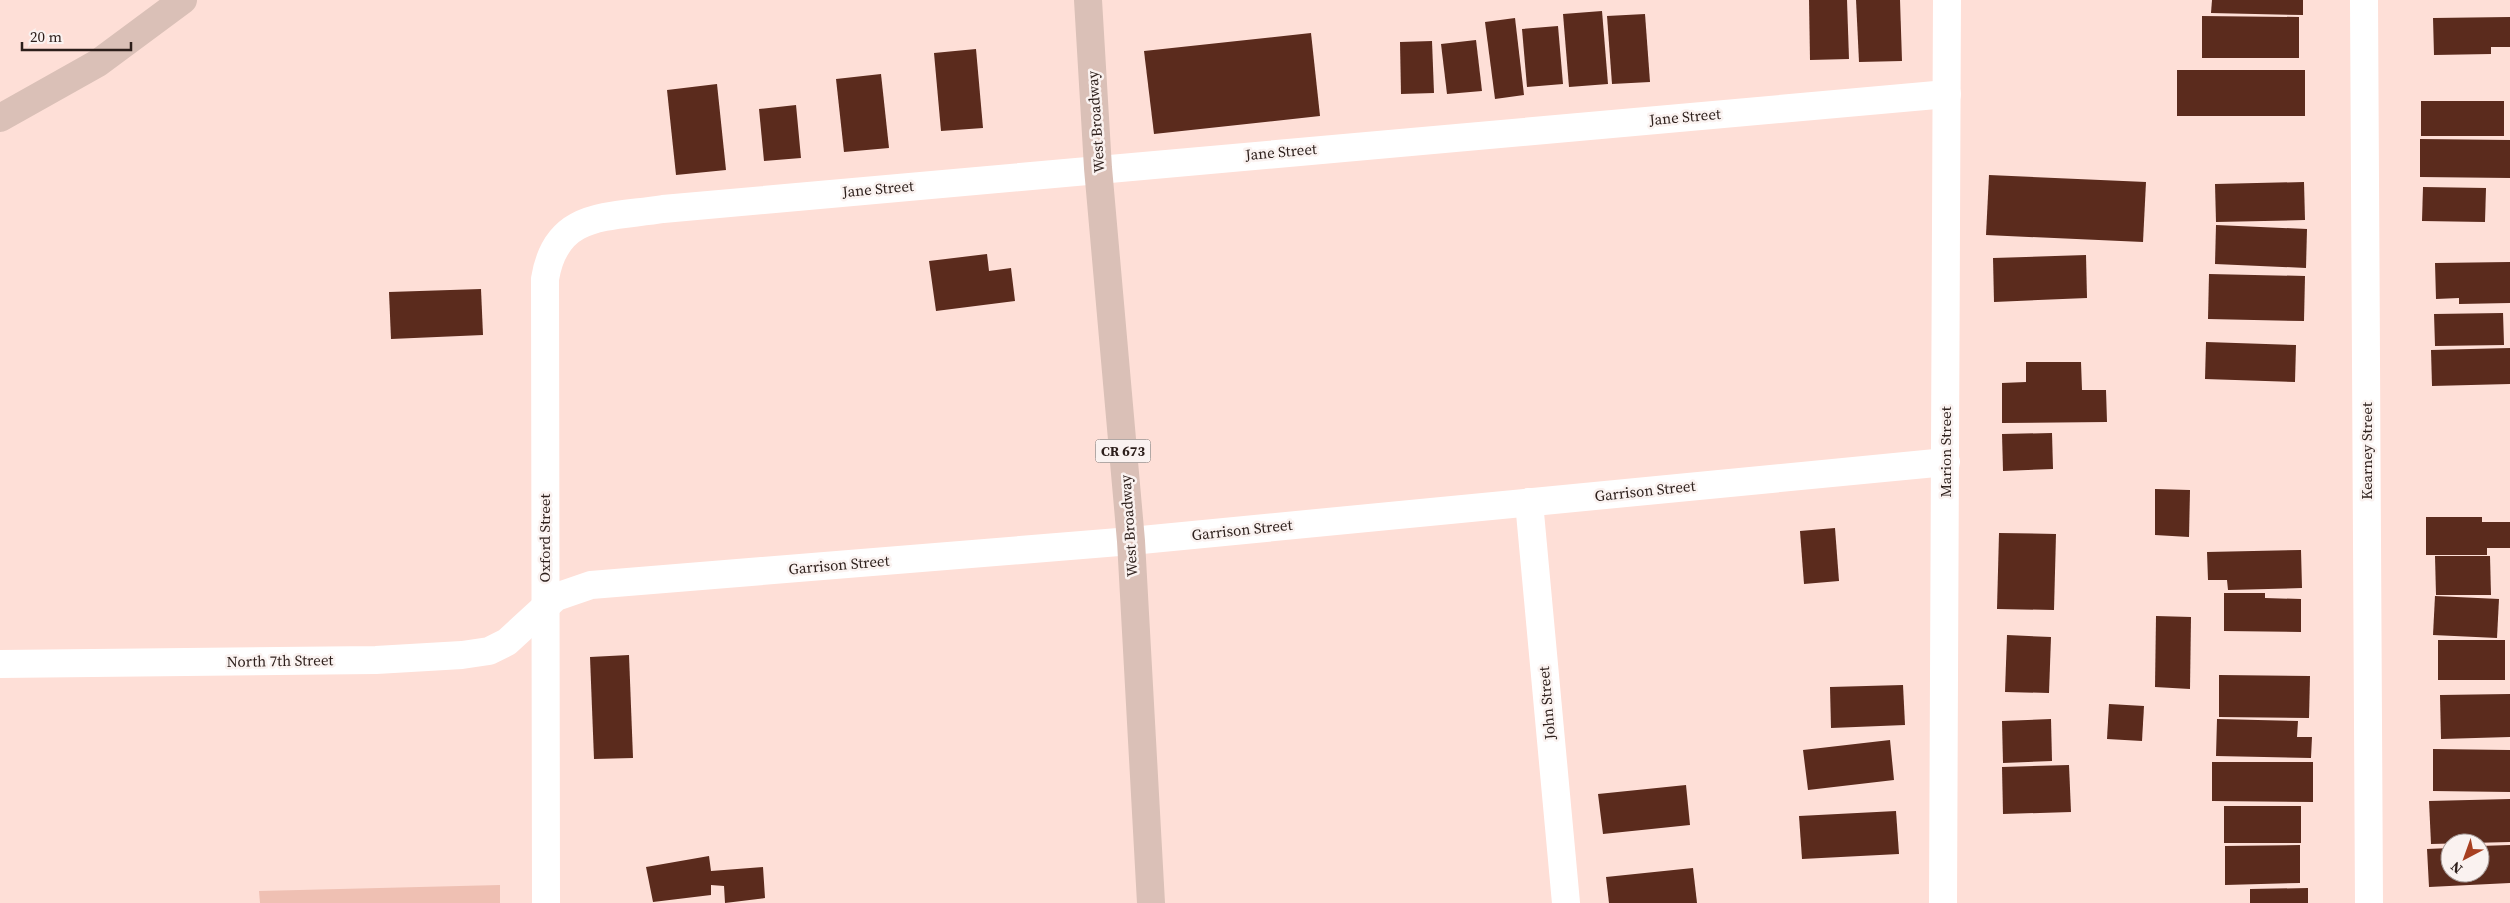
<svg xmlns="http://www.w3.org/2000/svg" width="2510" height="903" font-family="'Source Serif 4',serif">
  <rect width="100%" height="100%" fill="#fedfd7"/>
  <polygon fill="#efc0b3" points="500,885 500,903 260,903 259,891"/>
  <g fill="#5b2b1d">
    <polygon points="1809,0 1847,0 1849,59 1810,60"/>
    <polygon points="1856,0 1900,0 1902,61 1859,62"/>
    <polygon points="2212,0 2303,0 2303,15 2211,13"/>
    <polygon points="1602,11 1608,84 1569,87 1563,14"/>
    <polygon points="1645,14 1650,82 1612,84 1607,16"/>
    <polygon points="2202,16 2299,17 2299,58 2202,58"/>
    <polygon points="2510,17 2510,47 2491,47 2491,54 2434,55 2433,18"/>
    <polygon points="1515,18 1524,95 1495,99 1485,22"/>
    <polygon points="1558,26 1563,84 1527,87 1522,29"/>
    <polygon points="1311,33 1320,116 1154,134 1144,51"/>
    <polygon points="1476,40 1482,91 1447,94 1441,44"/>
    <polygon points="1432,41 1434,93 1401,94 1400,42"/>
    <polygon points="976,49 983,128 941,131 934,53"/>
    <rect x="2177" y="70" width="128" height="46"/>
    <polygon points="881,74 889,148 844,152 836,79"/>
    <polygon points="717,84 726,170 676,175 667,90"/>
    <rect x="2421" y="101" width="83" height="35"/>
    <polygon points="796,105 801,158 764,161 759,109"/>
    <polygon points="2420,139 2510,140 2510,178 2420,177"/>
    <polygon points="1989,175 2146,182 2143,242 1986,235"/>
    <polygon points="2304,182 2305,220 2216,222 2215,184"/>
    <polygon points="2423,187 2486,188 2485,222 2422,221"/>
    <polygon points="2216,225 2307,229 2306,268 2215,264"/>
    <polygon points="987,254 989,271 1011,268 1015,301 936,311 929,261"/>
    <polygon points="2086,255 2087,298 1994,302 1993,258"/>
    <polygon points="2510,262 2510,303 2459,304 2459,298 2436,299 2435,263"/>
    <polygon points="2209,274 2305,276 2304,321 2208,319"/>
    <polygon points="481,289 483,335 391,339 389,292"/>
    <polygon points="2503,313 2504,345 2435,346 2434,314"/>
    <polygon points="2206,342 2296,345 2295,382 2205,379"/>
    <polygon points="2510,348 2510,384 2432,386 2431,350"/>
    <polygon points="2026,362 2081,362 2082,390 2106,390 2107,422 2002,423 2002,383 2026,382"/>
    <polygon points="2052,433 2053,469 2003,471 2002,434"/>
    <polygon points="2155,489 2190,490 2189,537 2155,535"/>
    <polygon points="2426,517 2482,517 2482,522 2510,522 2510,548 2487,548 2487,555 2426,555"/>
    <polygon points="1835,528 1839,581 1804,584 1800,531"/>
    <polygon points="1999,533 2056,534 2054,610 1997,609"/>
    <polygon points="2301,550 2302,588 2228,590 2227,580 2208,580 2207,552"/>
    <polygon points="2435,556 2490,556 2491,595 2436,595"/>
    <polygon points="2224,593 2265,593 2265,598 2301,599 2301,632 2224,631"/>
    <polygon points="2435,596 2499,599 2497,638 2433,635"/>
    <polygon points="2156,616 2191,617 2190,689 2155,687"/>
    <polygon points="2007,635 2051,637 2049,693 2005,692"/>
    <rect x="2438" y="640" width="67" height="40"/>
    <polygon points="629,655 633,758 594,759 590,657"/>
    <polygon points="2219,675 2310,676 2309,718 2219,717"/>
    <polygon points="1903,685 1905,725 1831,728 1830,687"/>
    <polygon points="2510,694 2510,737 2441,739 2440,695"/>
    <polygon points="2109,704 2144,706 2142,741 2107,739"/>
    <polygon points="2051,719 2052,761 2003,763 2002,721"/>
    <polygon points="2217,719 2298,721 2297,737 2312,737 2311,758 2216,756"/>
    <polygon points="1890,740 1894,780 1808,790 1803,750"/>
    <polygon points="2433,749 2510,750 2510,792 2433,791"/>
    <polygon points="2212,762 2313,762 2313,802 2212,801"/>
    <polygon points="2069,765 2071,812 2003,814 2002,767"/>
    <polygon points="1686,785 1690,825 1603,834 1598,794"/>
    <polygon points="2510,799 2510,842 2431,844 2429,801"/>
    <rect x="2224" y="806" width="77" height="37"/>
    <polygon points="1896,811 1899,854 1802,859 1799,816"/>
    <polygon points="2300,845 2300,883 2225,885 2225,846"/>
    <polygon points="2510,845 2510,883 2429,887 2427,849 2450,848 2450,873 2480,873 2480,846"/>
    <polygon points="709,856 711,871 763,867 765,898 725,903 724,886 711,885 711,895 653,902 646,867"/>
    <polygon points="1693,868 1697,903 1609,903 1606,877"/>
    <polygon points="2308,888 2308,903 2250,903 2250,889"/>
  </g>
  <g fill="none" stroke-linecap="round" stroke-linejoin="round">
    <g stroke="#fff" stroke-width="28">
      <polyline points="2364,0 2369,903"/>
      <polyline points="1529,502 1566,903"/>
      <polyline points="0,664 376,660 462,655 489,651 507,642 556,597 591,585 1131,541 1946,462"/>
      <path d="M546,903L545,279C556,211 607,218 663,209L1947,94"/>
      <polyline points="1943,903 1947,0"/>
    </g>
    <g stroke="#dac0b7" stroke-width="28">
      <polyline points="1088,0 1098,168 1131,541 1151,903"/>
      <polyline points="0,118 98,63 183,0"/>
    </g>
  </g>
  <g text-anchor="middle" stroke-width="5" stroke-linejoin="round" paint-order="stroke">
    <rect fill="#faf2f0" stroke="#6a5e5a" stroke-width="1" x="1095.5" y="439.5" width="55" height="23" rx="4"/>
    <g font-size="14" font-weight="bold" fill="#2c1e1a">
      <text x="1123" y="456">CR 673</text>
    </g>
    <g font-size="15" fill="#2c1e1a" stroke="#faf2f0">
      <text transform="translate(1685 117) rotate(-5)" y="5">Jane Street</text>
      <text transform="translate(1096 122) rotate(-94)" y="5">West Broadway</text>
      <text transform="translate(1281 152) rotate(-5)" y="5">Jane Street</text>
      <text transform="translate(878 189) rotate(-5)" y="5">Jane Street</text>
      <text transform="translate(2367 451) rotate(-90)" y="5">Kearney Street</text>
      <text transform="translate(1946 452) rotate(-90)" y="5">Marion Street</text>
      <text transform="translate(1645 491) rotate(-6)" y="5">Garrison Street</text>
      <text transform="translate(1129 526) rotate(-94)" y="5">West Broadway</text>
      <text transform="translate(1242 530) rotate(-6)" y="5">Garrison Street</text>
      <text transform="translate(545 538) rotate(-90)" y="5">Oxford Street</text>
      <text transform="translate(839 565) rotate(-5)" y="5">Garrison Street</text>
      <text transform="translate(280 661) rotate(-1)" y="5">North 7th Street</text>
      <text transform="translate(1547 703) rotate(-95)" y="5">John Street</text>
    </g>
  </g>
  <g transform="translate(2465 858) rotate(221)"><circle r="24" fill="#faf2f0" stroke="#a89d9a"/>
  <path d="M0-4L9 19L0 12L-9 19Z" fill="#a73f20"/>
  <text y="-8" font-size="14" font-weight="bold" text-anchor="middle" fill="#2c1e1a">N</text>
  </g>
  <path d="M22 42v8h109v-8" fill="none" stroke="#2c1e1a" stroke-width="2.5"/>
  <text x="30" y="42" font-size="15" fill="#2c1e1a" stroke="#faf2f0" stroke-width="4" paint-order="stroke">20 m</text>
</svg>
